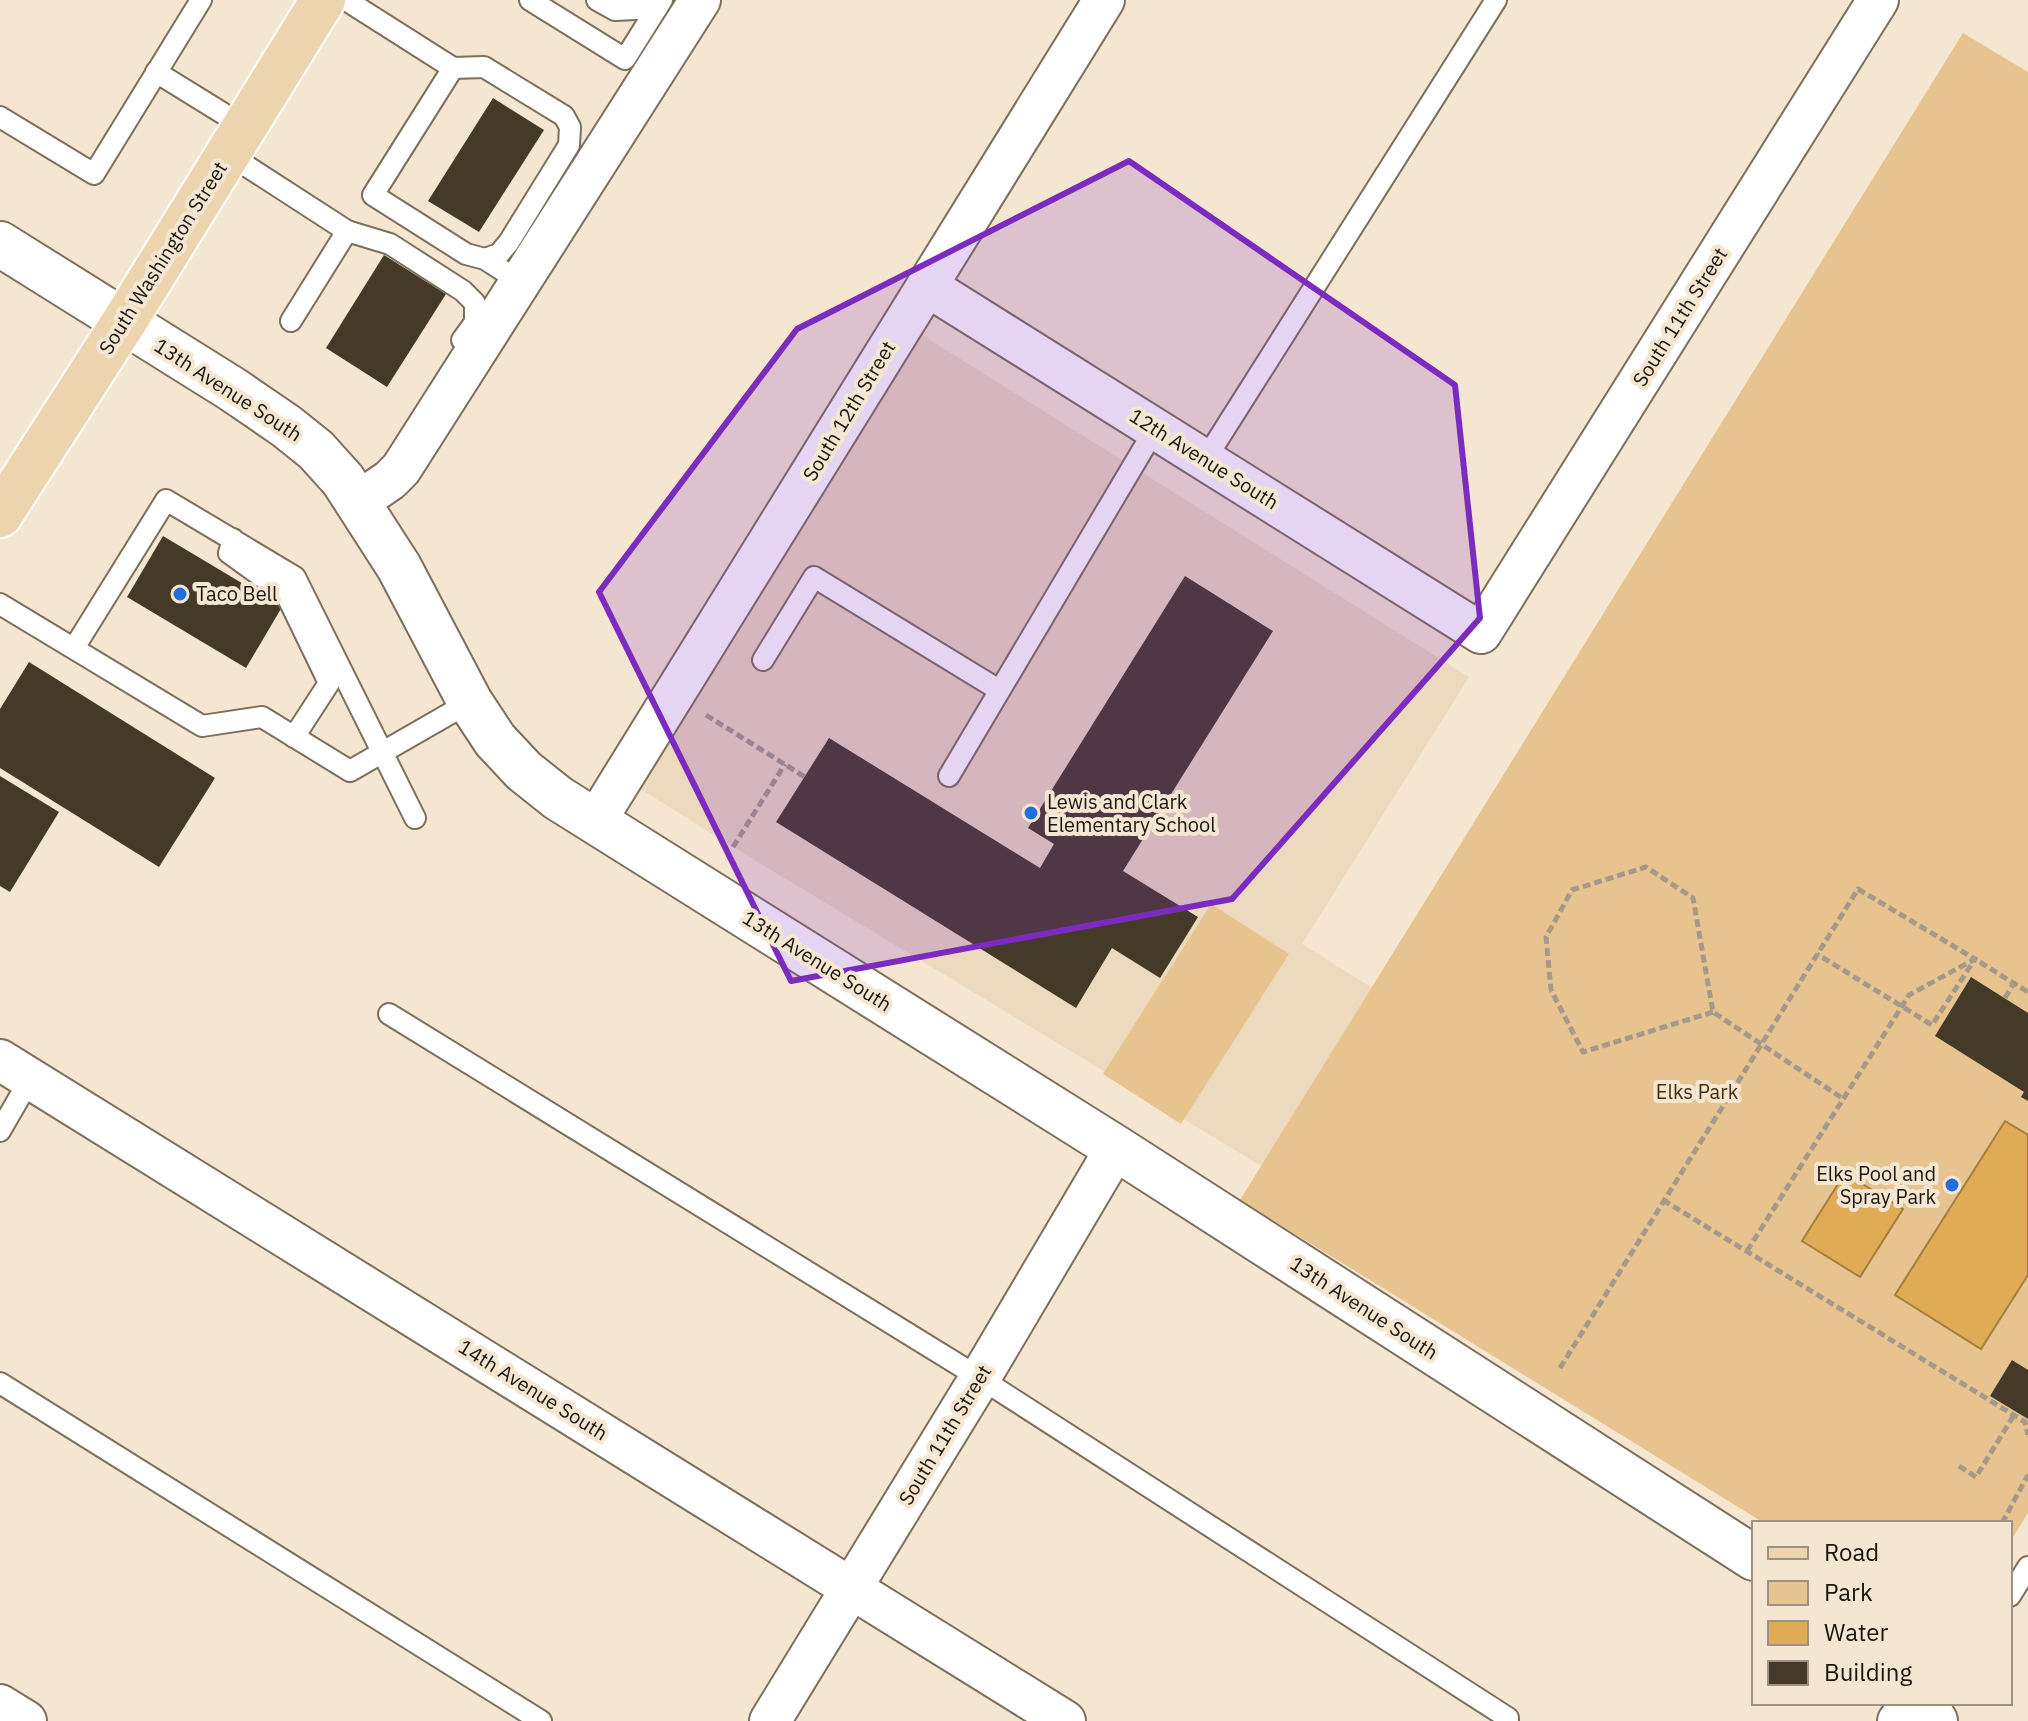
<svg xmlns="http://www.w3.org/2000/svg" width="2028" height="1721" font-family="'IBM Plex Sans',sans-serif">
  <rect width="100%" height="100%" fill="#f5e6d1"/>
  <polygon fill="#ecd9be" points="903,323 1469,677 1302,944 1686,1184 1571,1353 733,847 623,778"/>
  <g fill="#e7c48f">
    <polygon points="1963,33 2028,72 2028,1513 2010,1542 2010,1523 1764,1523 1240,1200"/>
    <polygon points="1211,904 1289,954 1181,1124 1103,1074"/>
  </g>
  <g fill="#dfab55" stroke="#a47e40" stroke-width="2">
    <polygon points="2005,1121 2028,1135 2028,1275 1981,1349 1895,1295"/>
    <polygon points="1845,1173 1903,1209 1860,1277 1802,1241"/>
  </g>
  <g fill="#453a28">
    <polygon points="493,98 544,130 479,232 428,201"/>
    <polygon points="384,255 446,294 387,387 326,348"/>
    <polygon points="163,536 282,607 246,668 127,597"/>
    <polygon points="1185,576 1273,631 1123,871 1198,917 1160,978 1112,948 1076,1008 776,822 829,738 1040,868 1054,844 1028,828"/>
    <polygon points="29,662 215,778 159,867 0,768 0,709"/>
    <polygon points="0,776 59,812 10,892 0,886"/>
    <polygon points="1971,977 2028,1013 2028,1101 2021,1097 2024,1092 1935,1036"/>
    <polygon points="2012,1360 2028,1370 2028,1419 1990,1396"/>
  </g>
  <g fill="none" stroke-linecap="round" stroke-linejoin="round">
    <defs>
      <g id="lane">
        <polyline points="346,0 453,68 373,195 466,254 485,259 519,281"/>
        <polyline points="530,0 625,59 662,0"/>
        <polyline points="597,0 615,10 657,8"/>
        <polyline points="453,68 484,67 564,116 570,127 569,145 509,242 499,254 485,259"/>
        <polyline points="156,72 245,127"/>
        <polyline points="0,117 94,174 201,0"/>
        <polyline points="228,154 347,231 291,321"/>
        <polyline points="347,231 390,244 463,291 475,303 475,322 462,340"/>
        <polyline points="1205,460 1496,0"/>
        <polyline points="233,539 229,553 286,594 329,683 294,737"/>
        <polyline points="0,604 202,726 262,717 350,771 470,702"/>
        <polyline points="74,648 166,500 295,577 415,818"/>
        <polyline points="763,660 814,577 999,690"/>
        <polyline points="949,776 1155,429"/>
        <polyline points="389,1014 980,1378 1508,1718 1508,1721"/>
        <polyline points="0,1131 30,1079"/>
        <polyline points="0,1383 541,1721"/>
        <polyline points="2010,1596 2028,1567"/>
      </g>
      <g id="street">
        <polyline points="927,286 1481,633 1878,0"/>
        <polyline points="358,502 390,480 401,469 700,0"/>
        <polyline points="595,822 1104,0"/>
        <polyline points="0,1060 1065,1721"/>
        <polyline points="0,1705 26,1721"/>
        <polyline points="770,1721 980,1378 1116,1148"/>
        <polyline points="1898,1721 1912,1703"/>
      </g>
      <g id="secondary">
        <polyline points="0,244 232,389 286,426 316,450 343,480 399,567 470,702 495,740 524,771 558,798 1116,1148 1754,1558"/>
        <polyline points="1923,1703 1935,1721"/>
      </g>
      <polyline id="primary" points="0,515 124,322 323,0"/>
    </defs>
    <use href="#lane" stroke="#7c6f5c" stroke-width="24"/>
    <use href="#street" stroke="#7c6f5c" stroke-width="44"/>
    <use href="#secondary" stroke="#7c6f5c" stroke-width="48"/>
    <use href="#primary" stroke="#fff" stroke-width="48"/>
    <g stroke="#a59a8a" stroke-width="5" stroke-dasharray="8 4" stroke-linecap="butt">
      <polyline points="706,715 805,777"/>
      <polyline points="733,847 785,764"/>
      <polyline points="2005,998 2014,983"/>
      <polyline points="1713,1012 1583,1052 1551,990 1546,937 1572,890 1646,867 1693,898 1713,1012 1842,1098"/>
      <polyline points="1663,1200 2025,1422 2028,1435"/>
      <polyline points="1747,1251 1909,995 1975,959 2028,992"/>
      <polyline points="1560,1368 1858,889 1975,959 1932,1025 1817,954"/>
      <polyline points="1959,1466 1976,1477 2014,1415"/>
      <polyline points="2002,1523 2028,1475"/>
    </g>
    <use href="#lane" stroke="#fff" stroke-width="20"/>
    <use href="#street" stroke="#fff" stroke-width="40"/>
    <use href="#secondary" stroke="#fff" stroke-width="44"/>
    <use href="#primary" stroke="#ecd4af" stroke-width="44"/>
  </g>
  <path fill="#7b2cbf" fill-opacity="0.2" stroke="#7b2cbf" stroke-width="6" stroke-linejoin="round" d="M1129,161L1455,385L1480,618L1232,899L791,981L599,592L797,329Z"/>
  <g fill="#226fda" stroke="#f5e6d1" stroke-width="3">
    <circle cx="180" cy="594" r="8"/>
    <circle cx="1031" cy="813" r="8"/>
    <circle cx="1952" cy="1185" r="8"/>
  </g>
  <g text-anchor="middle" stroke-width="8" stroke-linejoin="round" paint-order="stroke">
    <g font-size="20" fill="#1a150e" stroke="#f5e6d1">
      <text transform="translate(163 258) rotate(-58)" y="7">South Washington Street</text>
      <text transform="translate(1680 317) rotate(-58)" y="7">South 11th Street</text>
      <text transform="translate(228 390) rotate(33)" y="7">13th Avenue South</text>
      <text transform="translate(849 411) rotate(-59)" y="7">South 12th Street</text>
      <text transform="translate(1204 459) rotate(32)" y="7">12th Avenue South</text>
      <text transform="translate(817 961) rotate(32)" y="7">13th Avenue South</text>
      <text transform="translate(1364 1308) rotate(33)" y="7">13th Avenue South</text>
      <text transform="translate(533 1390) rotate(32)" y="7">14th Avenue South</text>
      <text transform="translate(945 1435) rotate(-59)" y="7">South 11th Street</text>
    </g>
    <g font-size="20" fill="#1a150e" stroke="#f5e6d1" text-anchor="start">
      <text x="196" y="601">Taco Bell</text>
      <text x="1047" y="809">Lewis and Clark<tspan x="1047" dy="23">Elementary School</tspan></text>
      <text x="1936" y="1181" text-anchor="end">Elks Pool and<tspan x="1936" dy="23">Spray Park</tspan></text>
    </g>
    <g font-size="20" fill="#442f09" stroke="#f5e6d1">
      <text x="1697" y="1099">Elks Park</text>
    </g>
  </g>
  <rect x="1752" y="1521" width="260" height="184" fill="#f5e6d1" stroke="#9d9283" stroke-width="2"/>
  <rect x="1768" y="1547" width="40" height="12" fill="#ecd4af" stroke="#9d9283" stroke-width="2"/>
  <text x="1824" y="1561" font-size="24" fill="#1a150e">Road</text>
  <rect x="1768" y="1581" width="40" height="24" fill="#e7c48f" stroke="#9d9283" stroke-width="2"/>
  <text x="1824" y="1601" font-size="24" fill="#1a150e">Park</text>
  <rect x="1768" y="1621" width="40" height="24" fill="#dfab55" stroke="#9d9283" stroke-width="2"/>
  <text x="1824" y="1641" font-size="24" fill="#1a150e">Water</text>
  <rect x="1768" y="1661" width="40" height="24" fill="#453a28" stroke="#9d9283" stroke-width="2"/>
  <text x="1824" y="1681" font-size="24" fill="#1a150e">Building</text>
</svg>
